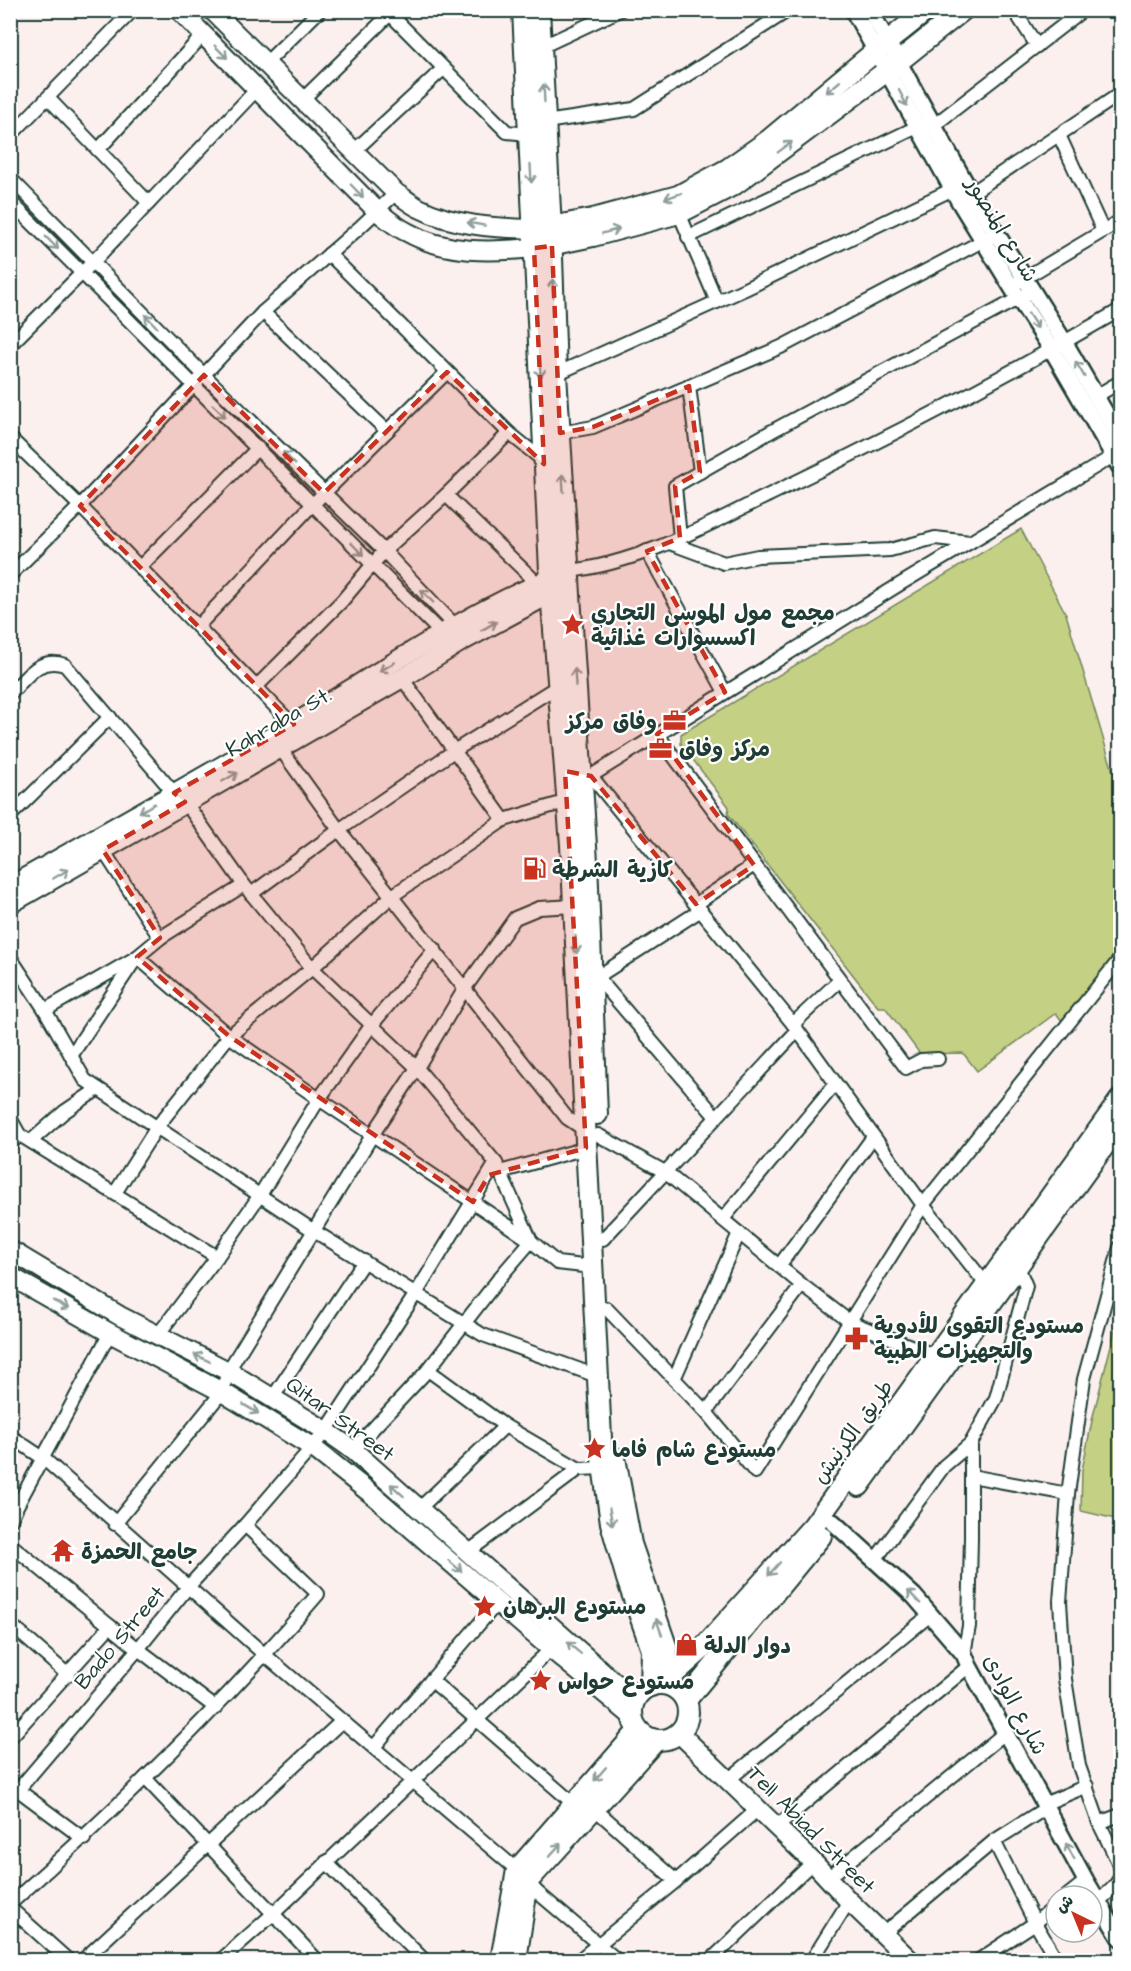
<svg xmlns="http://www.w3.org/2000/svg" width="1131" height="1971" font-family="'Architects Daughter','Playpen Sans Arabic',sans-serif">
  <rect width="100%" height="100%" fill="#fcf0ef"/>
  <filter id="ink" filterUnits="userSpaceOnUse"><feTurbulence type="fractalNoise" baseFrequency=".0167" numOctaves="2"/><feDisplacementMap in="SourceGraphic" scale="12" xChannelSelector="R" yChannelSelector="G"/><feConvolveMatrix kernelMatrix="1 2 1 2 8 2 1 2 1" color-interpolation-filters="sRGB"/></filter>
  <g filter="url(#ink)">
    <g fill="#c4d084" stroke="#72865c" stroke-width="1.5">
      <polygon points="1021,529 1066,614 1120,795 1120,951 1062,1021 1056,1013 977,1071 963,1053 920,1054 885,1007 878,1007 728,814 729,807 681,744 681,734"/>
      <polygon points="1120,1310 1120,1520 1081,1511 1082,1470 1093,1416"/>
    </g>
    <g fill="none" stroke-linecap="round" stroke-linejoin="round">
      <defs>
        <g id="minor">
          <polyline points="386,10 507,132 529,134"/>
          <polyline points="1014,10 1037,46"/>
          <polyline points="541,47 620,10"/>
          <polyline points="266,63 320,10"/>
          <polyline points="48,98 149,203"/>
          <polyline points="302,100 394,10"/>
          <polyline points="545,122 634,109 789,10"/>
          <polyline points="1059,135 1103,231"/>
          <polyline points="10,136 133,10"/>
          <polyline points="98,150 203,35"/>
          <polyline points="354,151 443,69"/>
          <polyline points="10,178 204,375 384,551 460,631"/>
          <polyline points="964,198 1120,94"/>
          <polyline points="10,201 446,638"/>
          <polyline points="679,213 717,302"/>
          <polyline points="688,237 917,127 933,126 1083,10"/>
          <polyline points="329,254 509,433 544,461"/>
          <polyline points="1018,282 1120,221"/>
          <polyline points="263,312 387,431"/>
          <polyline points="10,345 93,262 258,88"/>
          <polyline points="556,374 745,289 953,189"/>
          <polyline points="689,386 700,472"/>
          <polyline points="1096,396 1120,382"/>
          <polyline points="560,433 593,427 781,347 990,237"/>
          <polyline points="10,438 80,506 296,728"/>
          <polyline points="446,495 538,584"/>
          <polyline points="680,538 675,486 772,431 1025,295"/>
          <polyline points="670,543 724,563 758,556 890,550 935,538 970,542"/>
          <polyline points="647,551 725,692"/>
          <polyline points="140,567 258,448"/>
          <path d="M569,571C641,563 707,525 771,494C890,437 1007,376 1120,310"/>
          <polyline points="10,575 80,506 263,312 359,228 396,193"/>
          <polyline points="198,626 313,504 447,372"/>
          <polyline points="402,678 504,820"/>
          <polyline points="257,686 342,601 384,551 446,495 509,433"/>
          <path d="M10,694C27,677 39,656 65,665L174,793L185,802L244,885L312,968L417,1068L496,1163L531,1241L501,1276L428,1370L353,1450"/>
          <polyline points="657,734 906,1068 921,1060 938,1059"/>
          <polyline points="280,748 339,830 567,1118 585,1130"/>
          <polyline points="578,771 591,776 793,1024 923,1205 989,1288"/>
          <polyline points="591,776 897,586 1120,452"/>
          <polyline points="10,816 110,717"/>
          <polyline points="103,850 160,938"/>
          <polyline points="251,894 339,830 454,751 558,686"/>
          <polyline points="696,904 754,865"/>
          <polyline points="10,957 45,1010 85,1080 314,1231 483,1335 597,1376"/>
          <polyline points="592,971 716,1117"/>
          <polyline points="597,977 701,910"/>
          <polyline points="45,1010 137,957 229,1036 319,1099 531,1241 557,1263 592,1267"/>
          <polyline points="793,1024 840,980"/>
          <polyline points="71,1056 137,957 160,938 244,885"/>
          <polyline points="10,1118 19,1134 10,1145"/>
          <polyline points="10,1129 217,1257"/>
          <polyline points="598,1135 665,1172 802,1285 850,1322 936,1356"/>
          <polyline points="31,1141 64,1112 98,1089"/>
          <polyline points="500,1172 586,1148"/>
          <polyline points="115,1193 157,1127 229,1036 312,968 392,896 504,820 568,801 573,801"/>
          <polyline points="723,1219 835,1084"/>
          <polyline points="603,1239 797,1031"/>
          <polyline points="1120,1247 1084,1379 1068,1494 1060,1602 1065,1679 1079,1766 1099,1823 1120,1866"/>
          <polyline points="779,1266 873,1137"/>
          <polyline points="606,1308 706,1412 755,1472 923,1205 1120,959"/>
          <polyline points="157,1336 217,1257 260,1195 319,1099 371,1026 435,949"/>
          <polyline points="428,1370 505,1426 579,1469 603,1468"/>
          <polyline points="674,1379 739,1233"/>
          <polyline points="273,1397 364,1261"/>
          <polyline points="706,1412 802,1285"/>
          <polyline points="10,1436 43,1458 265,1655 517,1870 537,1892 617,1960"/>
          <polyline points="971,1476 1068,1494"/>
          <polyline points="419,1509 505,1426"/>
          <polyline points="10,1521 17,1506 110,1333"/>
          <polyline points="115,1524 222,1392 228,1371 373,1134 417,1068 465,988 515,918 539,908 574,906"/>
          <polyline points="10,1544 138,1649 216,1708"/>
          <polyline points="468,1552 579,1469"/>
          <polyline points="875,1560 944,1466 971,1443"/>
          <polyline points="10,1624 68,1675"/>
          <polyline points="964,1654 969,1626 971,1538 971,1443 996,1398 1026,1286 1018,1267"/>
          <polyline points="431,1680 574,1804"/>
          <polyline points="10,1738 110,1626"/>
          <polyline points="374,1747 497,1603"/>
          <polyline points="145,1778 317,1960"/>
          <polyline points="728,1780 930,1615"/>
          <polyline points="10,1784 84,1839"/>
          <polyline points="18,1790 138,1649 188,1587 245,1525 326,1431 417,1292 496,1163"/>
          <polyline points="1044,1804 1087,1786"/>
          <polyline points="594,1808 676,1881"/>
          <polyline points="1046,1808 994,1841 1035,1923 1057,1960"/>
          <polyline points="1099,1823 1120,1815"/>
          <polyline points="776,1827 969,1666"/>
          <polyline points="326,1862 424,1960"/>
          <polyline points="828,1878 1006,1732"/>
          <polyline points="1067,1896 1086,1881"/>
          <polyline points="1098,1902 1114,1887 1120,1878"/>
          <path d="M10,1904C119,1807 223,1705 318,1594L245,1525"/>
          <polyline points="10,1908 68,1960"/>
          <polyline points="883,1934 994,1841"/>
          <polyline points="83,1960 343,1720"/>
          <polyline points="221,1960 273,1914 551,1649"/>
          <polyline points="579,1960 676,1881 758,1809"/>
          <polyline points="711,1960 813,1862"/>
          <polyline points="812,1960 849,1901"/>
          <polyline points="979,1960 1035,1923 1056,1905"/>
        </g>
        <g id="tertiary">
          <polyline points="853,10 959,201 1019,299 1052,350 1120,467"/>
          <polyline points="870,10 971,193 1065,343 1120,438"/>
          <polyline points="833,1522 914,1596 964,1654 969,1666 1086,1881 1120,1938"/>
        </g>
        <g id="secondary">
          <path d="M179,10L377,211C386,218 396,227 407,232C446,254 491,252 534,248"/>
          <path d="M212,10L396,193C404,198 411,204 419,208C454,226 496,228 534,229"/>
          <path d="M10,886C106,832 201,779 295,723C382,671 467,612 561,574"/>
          <polyline points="10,904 411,673 459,643 563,587"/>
          <polyline points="10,1250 120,1316 228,1371 326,1431 353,1450 614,1682 636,1697"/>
          <polyline points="10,1276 110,1333 222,1392 312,1447 374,1496 551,1649 632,1716"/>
          <polyline points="679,1733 813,1862 849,1901 910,1960"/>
        </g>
        <g id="primary">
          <polyline points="523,10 551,592 571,845 602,1458 611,1523 627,1579 652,1650 651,1686"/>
          <polyline points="539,10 551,228 556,374 587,862 597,1114"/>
          <polyline points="540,229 593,219 678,196 728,169 769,140 877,50 927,10"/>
          <polyline points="540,247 593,236 679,213 735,184 888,70 963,10"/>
          <polyline points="615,1458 631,1544 666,1646 668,1665 663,1684"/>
          <polyline points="859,1486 1120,1124"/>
          <polyline points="663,1684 702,1649 813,1526 1120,1100"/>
          <circle cx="660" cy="1712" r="28"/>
          <polyline points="686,1700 821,1536"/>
          <polyline points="501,1960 517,1870 638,1731"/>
          <polyline points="516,1960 528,1881 656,1740"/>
        </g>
      </defs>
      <use href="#minor" stroke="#1f3d34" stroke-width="16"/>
      <use href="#tertiary" stroke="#1f3d34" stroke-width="20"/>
      <use href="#secondary" stroke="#1f3d34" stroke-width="22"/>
      <use href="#primary" stroke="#1f3d34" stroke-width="24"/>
      <use href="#minor" stroke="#fff" stroke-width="12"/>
      <use href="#tertiary" stroke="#fff" stroke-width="15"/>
      <use href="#secondary" stroke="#fff" stroke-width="18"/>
      <use href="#primary" stroke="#fff" stroke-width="20"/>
    </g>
    <defs><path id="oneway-shaft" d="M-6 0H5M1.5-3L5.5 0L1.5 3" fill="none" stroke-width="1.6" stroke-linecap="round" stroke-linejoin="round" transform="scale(1.5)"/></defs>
    <g stroke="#8f9e9a">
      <use href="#oneway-shaft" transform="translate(221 52) rotate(45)"/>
      <use href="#oneway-shaft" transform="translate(833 87) rotate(140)"/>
      <use href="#oneway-shaft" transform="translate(544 93) rotate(-93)"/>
      <use href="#oneway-shaft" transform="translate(903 98) rotate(63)"/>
      <use href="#oneway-shaft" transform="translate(785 147) rotate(-37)"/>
      <use href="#oneway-shaft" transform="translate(531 174) rotate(87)"/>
      <use href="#oneway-shaft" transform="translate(357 191) rotate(46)"/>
      <use href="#oneway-shaft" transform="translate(673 196) rotate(162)"/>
      <use href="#oneway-shaft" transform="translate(476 224) rotate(-170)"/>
      <use href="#oneway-shaft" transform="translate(611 231) rotate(-15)"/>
      <use href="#oneway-shaft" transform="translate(52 243) rotate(45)"/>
      <use href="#oneway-shaft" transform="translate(553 288) rotate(-92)"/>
      <use href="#oneway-shaft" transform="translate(151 321) rotate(-134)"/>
      <use href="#oneway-shaft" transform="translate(1033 321) rotate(57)"/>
      <use href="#oneway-shaft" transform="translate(540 369) rotate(87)"/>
      <use href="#oneway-shaft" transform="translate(1080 369) rotate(-120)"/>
      <use href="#oneway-shaft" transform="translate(219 411) rotate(44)"/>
      <use href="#oneway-shaft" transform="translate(289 458) rotate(-135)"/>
      <use href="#oneway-shaft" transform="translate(563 483) rotate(-94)"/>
      <use href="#oneway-shaft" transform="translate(357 549) rotate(46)"/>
      <use href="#oneway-shaft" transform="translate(427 596) rotate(-134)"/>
      <use href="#oneway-shaft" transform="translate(489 626) rotate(-29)"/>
      <use href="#oneway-shaft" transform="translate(387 667) rotate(149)"/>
      <use href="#oneway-shaft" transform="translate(575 677) rotate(-94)"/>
      <use href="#oneway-shaft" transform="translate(230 777) rotate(-30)"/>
      <use href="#oneway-shaft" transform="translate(147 808) rotate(150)"/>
      <use href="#oneway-shaft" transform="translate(61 874) rotate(-30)"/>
      <use href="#oneway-shaft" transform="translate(576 945) rotate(87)"/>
      <use href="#oneway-shaft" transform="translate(61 1305) rotate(29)"/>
      <use href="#oneway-shaft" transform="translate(202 1358) rotate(-154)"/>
      <use href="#oneway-shaft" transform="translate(251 1409) rotate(31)"/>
      <use href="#oneway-shaft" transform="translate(397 1490) rotate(-138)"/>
      <use href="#oneway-shaft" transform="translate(611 1517) rotate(80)"/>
      <use href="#oneway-shaft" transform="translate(455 1566) rotate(41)"/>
      <use href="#oneway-shaft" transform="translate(774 1569) rotate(132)"/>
      <use href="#oneway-shaft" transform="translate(914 1597) rotate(-134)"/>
      <use href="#oneway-shaft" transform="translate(659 1627) rotate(-109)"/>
      <use href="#oneway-shaft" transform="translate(574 1648) rotate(-139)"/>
      <use href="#oneway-shaft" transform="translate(600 1774) rotate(131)"/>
      <use href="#oneway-shaft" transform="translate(555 1850) rotate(-48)"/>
      <use href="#oneway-shaft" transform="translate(1070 1851) rotate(-118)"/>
    </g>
  </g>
  <path fill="#c8321e" fill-opacity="0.2" stroke="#c8321e" stroke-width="4.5" stroke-dasharray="12 8" stroke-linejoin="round" d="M552,246L560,433L593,427L689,386L700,472L675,486L680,538L647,551L725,692L657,734L754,865L696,904L591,776L565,771L586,1148L489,1175L473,1202L229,1036L137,957L160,938L103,850L185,802L174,793L294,724L80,506L204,375L324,493L447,372L544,464L534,248Z"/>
  <defs>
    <symbol id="sight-bare" viewBox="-9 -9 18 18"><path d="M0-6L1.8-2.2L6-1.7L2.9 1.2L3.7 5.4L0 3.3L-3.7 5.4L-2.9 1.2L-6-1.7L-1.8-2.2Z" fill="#c8321e" stroke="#fff" stroke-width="2.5" paint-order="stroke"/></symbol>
    <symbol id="office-bare" viewBox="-9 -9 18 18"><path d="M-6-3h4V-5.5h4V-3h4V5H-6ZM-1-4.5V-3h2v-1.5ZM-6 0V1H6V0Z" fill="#c8321e" stroke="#fff" stroke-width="2.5" paint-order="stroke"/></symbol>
    <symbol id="fuel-bare" viewBox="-9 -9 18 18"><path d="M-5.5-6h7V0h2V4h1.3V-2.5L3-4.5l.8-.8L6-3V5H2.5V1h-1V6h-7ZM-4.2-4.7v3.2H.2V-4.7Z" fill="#c8321e" stroke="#fff" stroke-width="2.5" paint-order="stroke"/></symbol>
    <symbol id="pharmacy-bare" viewBox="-9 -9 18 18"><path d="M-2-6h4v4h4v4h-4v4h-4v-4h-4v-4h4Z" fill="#c8321e" stroke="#fff" stroke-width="2.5" paint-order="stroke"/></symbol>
    <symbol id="temple-bare" viewBox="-9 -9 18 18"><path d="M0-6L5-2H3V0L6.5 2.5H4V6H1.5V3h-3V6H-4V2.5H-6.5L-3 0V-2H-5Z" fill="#c8321e" stroke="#fff" stroke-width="2.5" paint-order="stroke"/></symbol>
    <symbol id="shop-bare" viewBox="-9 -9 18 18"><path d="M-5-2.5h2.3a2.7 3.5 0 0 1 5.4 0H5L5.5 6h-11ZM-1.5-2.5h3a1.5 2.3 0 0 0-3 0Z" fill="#c8321e" stroke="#fff" stroke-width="2.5" paint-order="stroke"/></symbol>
  </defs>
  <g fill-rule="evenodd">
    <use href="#sight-bare" x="556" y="608" width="33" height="33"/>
    <use href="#office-bare" x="658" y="704" width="33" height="33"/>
    <use href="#office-bare" x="644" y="732" width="33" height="33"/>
    <use href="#fuel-bare" x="518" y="852" width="33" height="33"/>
    <use href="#pharmacy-bare" x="840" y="1322" width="33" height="33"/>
    <use href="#sight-bare" x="578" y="1432" width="33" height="33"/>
    <use href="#temple-bare" x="46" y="1534" width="33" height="33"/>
    <use href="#sight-bare" x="468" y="1590" width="33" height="33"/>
    <use href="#shop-bare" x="670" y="1628" width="33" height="33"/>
    <use href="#sight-bare" x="524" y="1664" width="33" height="33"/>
  </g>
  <g text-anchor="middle" stroke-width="4.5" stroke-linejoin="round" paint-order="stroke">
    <g font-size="22" fill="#1f3d34" stroke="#fff">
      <text transform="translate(1003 229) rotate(59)" y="8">شارع المنصور</text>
      <text transform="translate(278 721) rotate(-30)" y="8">Kahraba St.</text>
      <text transform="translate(341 1418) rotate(36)" y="8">Qitar Street</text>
      <text transform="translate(852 1431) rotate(-54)" y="8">طريق الكرنيش</text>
      <text transform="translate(119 1637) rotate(-50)" y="8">Bado Street</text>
      <text transform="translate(1016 1704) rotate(62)" y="8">شارع الوادى</text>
      <text transform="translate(812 1829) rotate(45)" y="8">Tell Abiad Street</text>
    </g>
    <g font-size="22" font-weight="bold" fill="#1f3d34" stroke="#fff" text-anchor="start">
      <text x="591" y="620">مجمع مول الموسى التجاري<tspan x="591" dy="25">اكسسوارات غذائية</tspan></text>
      <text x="657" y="729" text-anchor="end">وفاق مركز</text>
      <text x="679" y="756">مركز وفاق</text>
      <text x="552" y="877">كازية الشرطة</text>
      <text x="874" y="1333">مستودع التقوى للأدوية<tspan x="874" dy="25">والتجهيزات الطبية</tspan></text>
      <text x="612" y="1457">مستودع شام فاما</text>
      <text x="81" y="1559">جامع الحمزة</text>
      <text x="503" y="1614">مستودع البرهان</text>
      <text x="704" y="1653">دوار الدلة</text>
      <text x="558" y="1689">مستودع حواس</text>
    </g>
  </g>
  <rect width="1131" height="1971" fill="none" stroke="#fff" stroke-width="36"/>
  <rect x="18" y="18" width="1095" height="1935" fill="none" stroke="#1f3d34" stroke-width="2" filter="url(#ink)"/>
  <g transform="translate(1074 1914) rotate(317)"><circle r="28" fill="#ffffff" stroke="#a5b1ae" stroke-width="1.5"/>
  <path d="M0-4.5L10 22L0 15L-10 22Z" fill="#c8321e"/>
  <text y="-9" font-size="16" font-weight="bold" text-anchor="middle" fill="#1f3d34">ش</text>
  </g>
</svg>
